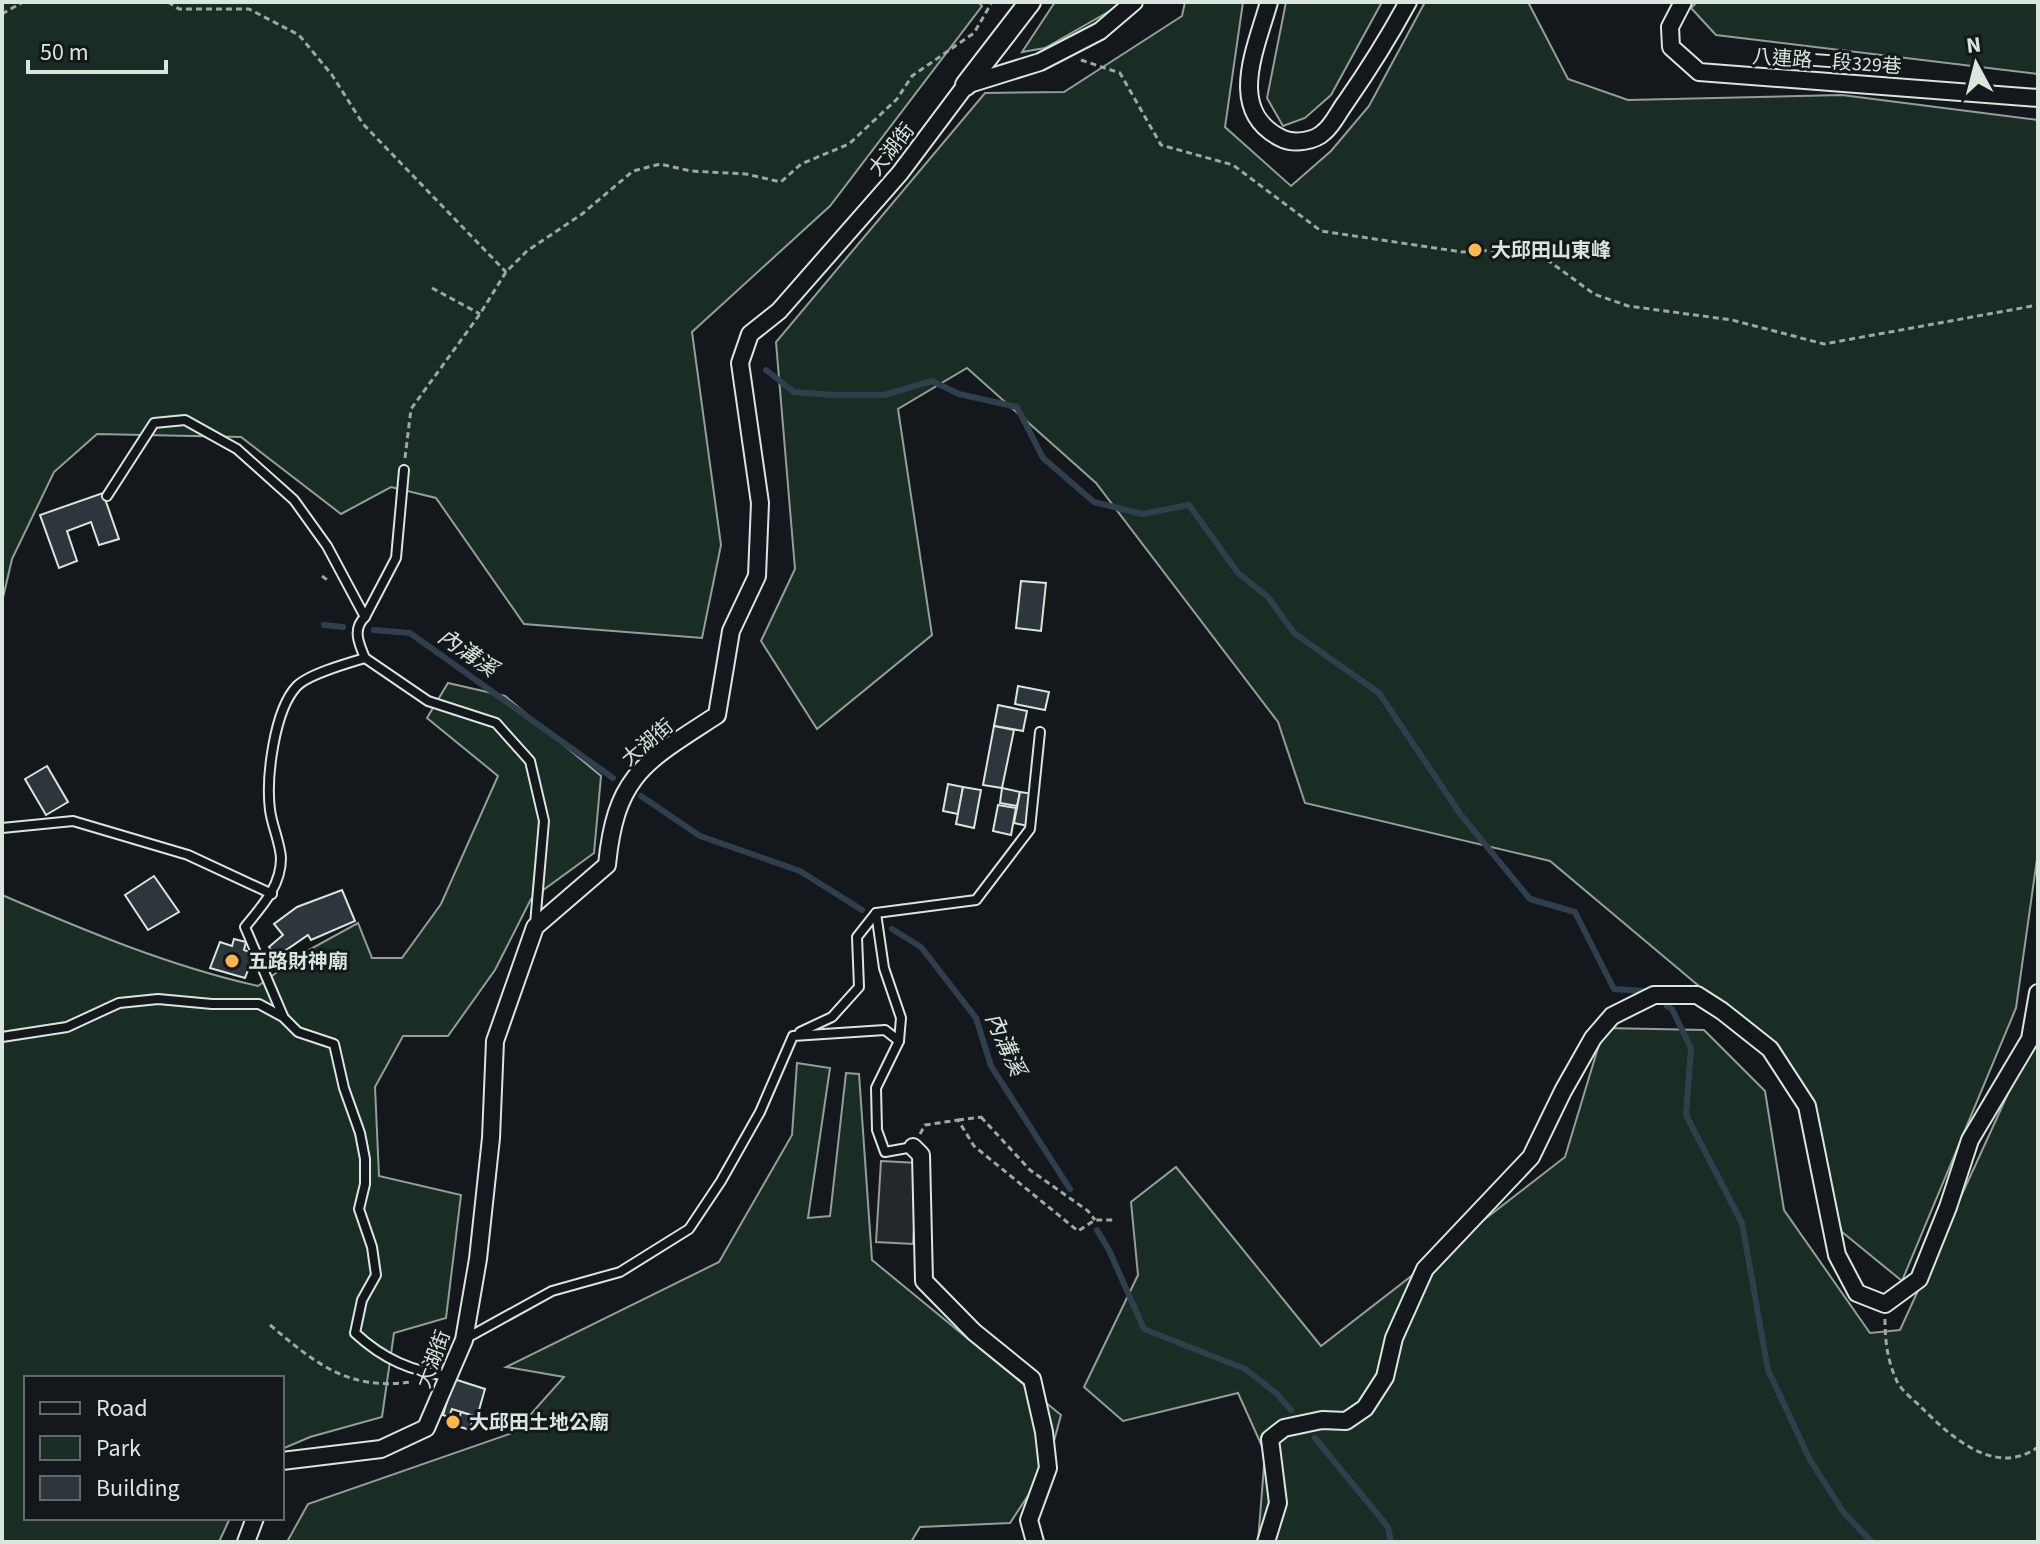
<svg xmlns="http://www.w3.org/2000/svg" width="2040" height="1544" font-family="'Source Sans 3','Noto Sans TC',sans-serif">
  <rect width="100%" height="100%" fill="#14181c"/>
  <g fill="#1a2d24" stroke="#939e99" stroke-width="2">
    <polygon points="2,2 978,2 982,6 830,206 692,332 721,545 702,638 524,624 436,498 391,487 341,514 241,437 97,434 54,472 12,559 2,602"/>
    <polygon points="1055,2 1119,2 1115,8 1045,48 1022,52"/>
    <polygon points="1185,2 1243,2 1225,127 1291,186 1331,151 1369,106 1425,2 1528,2 1568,79 1628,100 1842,95 2038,120 2038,852 2016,1008 1902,1281 1842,1232 1787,1060 1550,861 1305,803 1278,722 1096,483 967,368 898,409 932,635 817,729 761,641 795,569 776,342 985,93 1064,92 1182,16"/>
    <polygon points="1286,2 1382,2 1331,95 1305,118 1283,126 1267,98"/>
    <polygon points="1697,2 2038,2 2038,74 1716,35 1691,8"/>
    <path d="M448,683L505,696L601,776L594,853L531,899L495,970L448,1036H403L375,1087L379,1176L461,1195L446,1318L394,1333L382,1417L310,1437L282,1449V1378H26V1518H230L219,1542H2V895C86,931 169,966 258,986L305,952L358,923L372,958H402L441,904L498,776L427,718Z"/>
    <polygon points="1604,1028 1704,1030 1765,1091 1784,1210 1870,1333 1900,1330 2038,1028 2038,1542 1258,1542 1265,1453 1238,1393 1123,1421 1084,1387 1138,1275 1131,1202 1176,1167 1321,1346 1565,1157"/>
    <polygon points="797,1063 830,1068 808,1218 830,1216 846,1073 859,1074 872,1260 1061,1415 1047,1467 1010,1523 920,1527 911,1542 287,1542 308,1504 515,1432 564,1377 506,1367 719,1262 792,1135"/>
  </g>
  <polygon fill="#24282b" stroke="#939e99" stroke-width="2" points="881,1161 918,1163 913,1244 876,1242"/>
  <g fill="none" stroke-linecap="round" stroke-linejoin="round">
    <g stroke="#2f3f4d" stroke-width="6">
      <polyline points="766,370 794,392 833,395 884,395 932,381 959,394 1017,407 1043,458 1094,502 1142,514 1189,505 1238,573 1268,597 1294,633 1379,693 1461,815 1530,899 1575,912 1614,989 1643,991"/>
      <polyline points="324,625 343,627"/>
      <polyline points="374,630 410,633 613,778"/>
      <polyline points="641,796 700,836 800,871 862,910"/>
      <polyline points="892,929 921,947 976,1018 991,1066 1070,1189"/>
      <polyline points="1667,1006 1672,1009 1691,1048 1686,1115 1742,1223 1768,1370 1810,1460 1844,1513 1872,1542"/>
      <polyline points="1097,1230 1109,1250 1144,1329 1245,1369 1276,1393 1291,1410"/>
      <polyline points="1315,1438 1388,1527 1391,1542"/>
    </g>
  </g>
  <g fill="#2c363c" stroke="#d8e6dc" stroke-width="2">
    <polygon points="103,493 119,539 99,545 91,522 67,531 77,561 59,568 40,515"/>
    <polygon points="1021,581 1046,583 1041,631 1016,628"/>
    <polygon points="1018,686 1049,692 1045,710 1015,704"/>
    <polygon points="998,705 1027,711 1023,731 994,726"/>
    <polygon points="994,726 1014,730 1002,788 983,785"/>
    <polygon points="47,766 68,802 46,815 25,779"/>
    <polygon points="948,784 963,787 958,814 943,811"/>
    <polygon points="963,787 981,790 974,828 956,824"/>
    <polygon points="1002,788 1020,792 1017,806 1000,803"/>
    <polygon points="1020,792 1034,794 1028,826 1014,823"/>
    <polygon points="998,805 1016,808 1011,835 993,831"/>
    <polygon points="154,876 179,912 148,930 125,895"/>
    <polygon points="342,890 355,921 311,940 308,935 276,957 269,947 283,935 274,924 297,907"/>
    <polygon points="234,939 246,942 244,950 254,954 245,978 210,968 220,942 232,946"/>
    <polygon points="454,1379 485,1389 477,1417 452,1409 449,1417 443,1415"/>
    <polygon points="461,1412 474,1416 470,1430 457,1426"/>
    <polygon points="450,1415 459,1418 455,1428 446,1425"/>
  </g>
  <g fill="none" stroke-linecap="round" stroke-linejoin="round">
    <defs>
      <g id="service">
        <polyline points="107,496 154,423 185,420 237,449 294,500 327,546 365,617"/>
        <polyline points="365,658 428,701 496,723 530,761 544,821 535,924"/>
        <polyline points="2,828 73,821 188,855 272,894"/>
        <polyline points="876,913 884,968 901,1018 899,1041"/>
        <path d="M283,1016L245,927C261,907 281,887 281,858C280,842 272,826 270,810C266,778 274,710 297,686C309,674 348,663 365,658C359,644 352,629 365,617L396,558L404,470"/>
        <polyline points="800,1032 832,1017 859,987 857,937 876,913 976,900 1030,829 1040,732"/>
        <path d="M2,1037L67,1027L119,1003L158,999L212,1004H259L283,1017L298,1032L334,1044L344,1088L360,1133L365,1159V1184L359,1209L372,1247L376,1275L362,1300L355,1333C383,1359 412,1372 450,1376"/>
        <polyline points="465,1339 552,1291 620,1272 689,1229 721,1181 760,1112 793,1036 885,1030 899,1041 876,1088 877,1130 885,1152 913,1147"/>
      </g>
      <g id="minor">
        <path d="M1269,2C1256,49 1225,112 1283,139C1295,144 1315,141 1324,132C1333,125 1339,111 1346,102C1369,69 1389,37 1408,2"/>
        <polyline points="1683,2 1670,27 1671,47 1699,72 2038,98"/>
        <polyline points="913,1147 921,1155 924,1281 974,1332 1032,1379 1044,1432 1048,1468 1029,1520 1035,1542"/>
        <path d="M282,1461L381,1449L426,1428L464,1340L478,1259L491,1138L495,1041L535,927L607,865C616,774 645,762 717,715L731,631L757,576L760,503L740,363L750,334L779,311L900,173L966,85L1040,62L1100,31L1134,2"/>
        <polyline points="246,1542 255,1518"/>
        <polyline points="1266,1542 1278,1503 1270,1439 1284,1428 1322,1420 1346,1421 1365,1408 1385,1377 1394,1338 1425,1269 1531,1157 1563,1091 1593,1038 1612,1016 1654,995 1697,995 1722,1011 1770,1049 1807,1106 1837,1255 1857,1293 1885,1304 1919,1279 1948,1207 1970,1140 2030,1039 2038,993"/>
      </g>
      <polyline id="tertiary" points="966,85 1030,2"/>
    </defs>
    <use href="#service" stroke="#d8e6dc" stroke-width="12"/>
    <use href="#minor" stroke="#d8e6dc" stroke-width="20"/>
    <use href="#tertiary" stroke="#d8e6dc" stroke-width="24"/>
    <g stroke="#9da8a2" stroke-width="3" stroke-dasharray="6 4" stroke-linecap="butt">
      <polyline points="168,2 179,9 249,9 299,35 332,75 363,124 506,272"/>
      <polyline points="2,14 23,2"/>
      <polyline points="1081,60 1120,73 1161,145 1233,165 1321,231 1462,252 1531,248 1594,294 1628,306 1732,320 1824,344 2038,305"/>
      <polyline points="432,288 480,314"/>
      <polyline points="405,458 411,409 480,314 506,272 527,251 582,214 633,171 660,164 691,171 746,174 781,182 801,164 849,144 897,99 912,76 974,33 992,2"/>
      <polyline points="322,576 330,582"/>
      <polyline points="981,1117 1030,1170 1088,1211 1095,1220"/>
      <polyline points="958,1120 982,1117"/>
      <polyline points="920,1134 925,1125 958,1120 974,1146 1078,1231 1095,1220 1113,1220"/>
      <path d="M1885,1319C1885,1340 1887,1359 1896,1379C1900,1390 1913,1399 1921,1407C1950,1436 1995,1478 2038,1447"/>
      <path d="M270,1325C315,1363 348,1391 411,1382"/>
    </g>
    <use href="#service" stroke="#14181c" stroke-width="8"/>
    <use href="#minor" stroke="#14181c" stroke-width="16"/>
    <use href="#tertiary" stroke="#14181c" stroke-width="20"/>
  </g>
  <g fill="#ffb74d" stroke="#14181c" stroke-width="3">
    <circle cx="1475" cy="250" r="8"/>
    <circle cx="232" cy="961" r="8"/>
    <circle cx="453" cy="1422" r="8"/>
  </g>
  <g text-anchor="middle" stroke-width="6" stroke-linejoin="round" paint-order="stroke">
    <g font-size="20" fill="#d8e6dc" stroke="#14181c">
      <text transform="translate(1827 61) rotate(4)" y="7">八連路二段329巷</text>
      <text transform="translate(891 149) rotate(-52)" y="7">大湖街</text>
      <text transform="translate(647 742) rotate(-40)" y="7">大湖街</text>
      <text transform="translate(433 1359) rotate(-69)" y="7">大湖街</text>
    </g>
    <g font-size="20" font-weight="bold" fill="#d8e6dc" stroke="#14181c" text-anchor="start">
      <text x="1491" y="257">大邱田山東峰</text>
      <text x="248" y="968">五路財神廟</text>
      <text x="469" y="1429">大邱田土地公廟</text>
    </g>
    <g font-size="22" font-style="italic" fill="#d8e6dc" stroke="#14181c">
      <text transform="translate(468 652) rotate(35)" y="8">內溝溪</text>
      <text transform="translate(1006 1044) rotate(66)" y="8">內溝溪</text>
    </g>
  </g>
  <rect width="2040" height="1544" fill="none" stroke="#d8e6dc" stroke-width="8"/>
  <rect x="24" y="1376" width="260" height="144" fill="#14181c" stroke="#626a69" stroke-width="2"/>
  <rect x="40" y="1402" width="40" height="12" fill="#14181c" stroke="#626a69" stroke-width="2"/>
  <text x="96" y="1416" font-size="24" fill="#d8e6dc">Road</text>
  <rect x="40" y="1436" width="40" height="24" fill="#1a2d24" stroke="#626a69" stroke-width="2"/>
  <text x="96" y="1456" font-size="24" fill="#d8e6dc">Park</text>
  <rect x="40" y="1476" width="40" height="24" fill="#2c363c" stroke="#626a69" stroke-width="2"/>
  <text x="96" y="1496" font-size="24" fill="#d8e6dc">Building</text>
  <g transform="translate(1976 64) rotate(353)" stroke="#14181c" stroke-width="6" paint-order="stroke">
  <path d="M0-6L14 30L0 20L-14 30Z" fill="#d8e6dc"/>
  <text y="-12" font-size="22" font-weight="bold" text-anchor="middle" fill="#d8e6dc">N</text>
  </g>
  <path d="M28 60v12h138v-12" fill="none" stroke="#d8e6dc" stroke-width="4"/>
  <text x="40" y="60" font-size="24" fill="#d8e6dc" stroke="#14181c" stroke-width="6" paint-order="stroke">50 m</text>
</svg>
